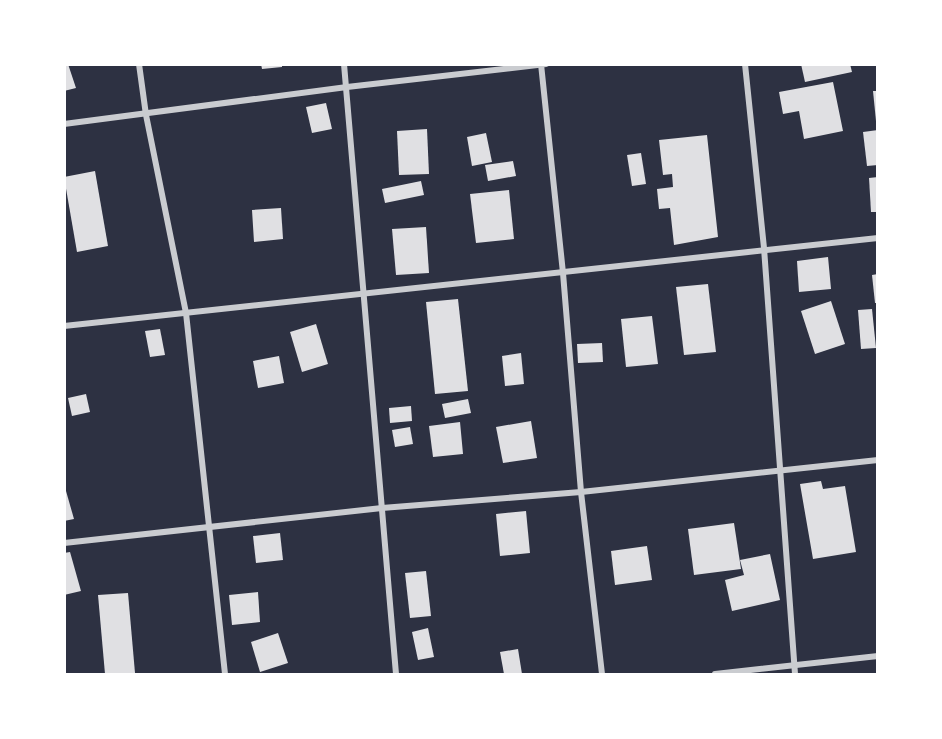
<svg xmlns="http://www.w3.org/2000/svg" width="942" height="739" font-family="'DejaVu Sans',sans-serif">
  <rect width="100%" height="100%" fill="#2d3142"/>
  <g fill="#e0e0e3">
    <polygon points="64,64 68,64 76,88 64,91"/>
    <polygon points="261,64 282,64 282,67 262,69"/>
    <polygon points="801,64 850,64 852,72 805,82"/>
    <polygon points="833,82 843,131 804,139 799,111 783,114 779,92"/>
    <polygon points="873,91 878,91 878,121 876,121"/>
    <polygon points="326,103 332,129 312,133 306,107"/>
    <polygon points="427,129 429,174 399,175 397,131"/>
    <polygon points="878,130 878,165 867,166 863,132"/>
    <polygon points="486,133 492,162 472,166 467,137"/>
    <polygon points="707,135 718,237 674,245 670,208 659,209 657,189 673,187 672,174 663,175 659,140"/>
    <polygon points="641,153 646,184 632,186 627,155"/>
    <polygon points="513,161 516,176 488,181 485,165"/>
    <polygon points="95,171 108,246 77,252 64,177"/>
    <polygon points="878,177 878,212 871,212 869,178"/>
    <polygon points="421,181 424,195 385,203 382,189"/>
    <polygon points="509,190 514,239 476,243 470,194"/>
    <polygon points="281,208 283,239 254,242 252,210"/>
    <polygon points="426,227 429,273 396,275 392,229"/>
    <polygon points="828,257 831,289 799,292 797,261"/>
    <polygon points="878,274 878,303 875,303 872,275"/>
    <polygon points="708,284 716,352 684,355 676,287"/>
    <polygon points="458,299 468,391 435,394 426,302"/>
    <polygon points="831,301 845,344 815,354 801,311"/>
    <polygon points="872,309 876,348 861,349 858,310"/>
    <polygon points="652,316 658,364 626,367 621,319"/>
    <polygon points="316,324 328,364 302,372 290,332"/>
    <polygon points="160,329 165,355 150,357 145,331"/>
    <polygon points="602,343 603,362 578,363 577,344"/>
    <polygon points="521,353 524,384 505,386 502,356"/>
    <polygon points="279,356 284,383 258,388 253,361"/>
    <polygon points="86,394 90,412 72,416 68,398"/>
    <polygon points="468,399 471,413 445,418 442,404"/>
    <polygon points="411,406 412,421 390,423 389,408"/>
    <polygon points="531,421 537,458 503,463 496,427"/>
    <polygon points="460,422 463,454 433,457 429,426"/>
    <polygon points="410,427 413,444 395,447 392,430"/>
    <polygon points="821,481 823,489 845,486 856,552 813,559 800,484"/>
    <polygon points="64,484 74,519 64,521"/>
    <polygon points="526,511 530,553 500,556 496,514"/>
    <polygon points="734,523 741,569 694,575 688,529"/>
    <polygon points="280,533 283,560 256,563 253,536"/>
    <polygon points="647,546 652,580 615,585 611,551"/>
    <polygon points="70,552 81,591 64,595 64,553"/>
    <polygon points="770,554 780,600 732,611 725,580 744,575 740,560"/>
    <polygon points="426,571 431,616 410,618 405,573"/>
    <polygon points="258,592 260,622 232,625 229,595"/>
    <polygon points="128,593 135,673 105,674 98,595"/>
    <polygon points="428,628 434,657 418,660 412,632"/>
    <polygon points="278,633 288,663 260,672 251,642"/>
    <polygon points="518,649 522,674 504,674 500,652"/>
  </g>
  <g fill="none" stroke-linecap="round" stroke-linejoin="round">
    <g stroke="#caccd0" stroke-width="6">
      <polyline points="139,64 146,115 186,313 225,674"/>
      <polyline points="344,64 396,674"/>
      <polyline points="541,64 563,273 581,492 602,674"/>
      <polyline points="745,64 764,248 795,674"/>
      <polyline points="64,124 347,87 546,64"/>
      <polyline points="64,326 878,238"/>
      <polyline points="64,543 382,508 581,492 878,460"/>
      <polyline points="715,674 878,656"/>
    </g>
  </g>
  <rect width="942" height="739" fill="none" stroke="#ffffff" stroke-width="132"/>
</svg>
